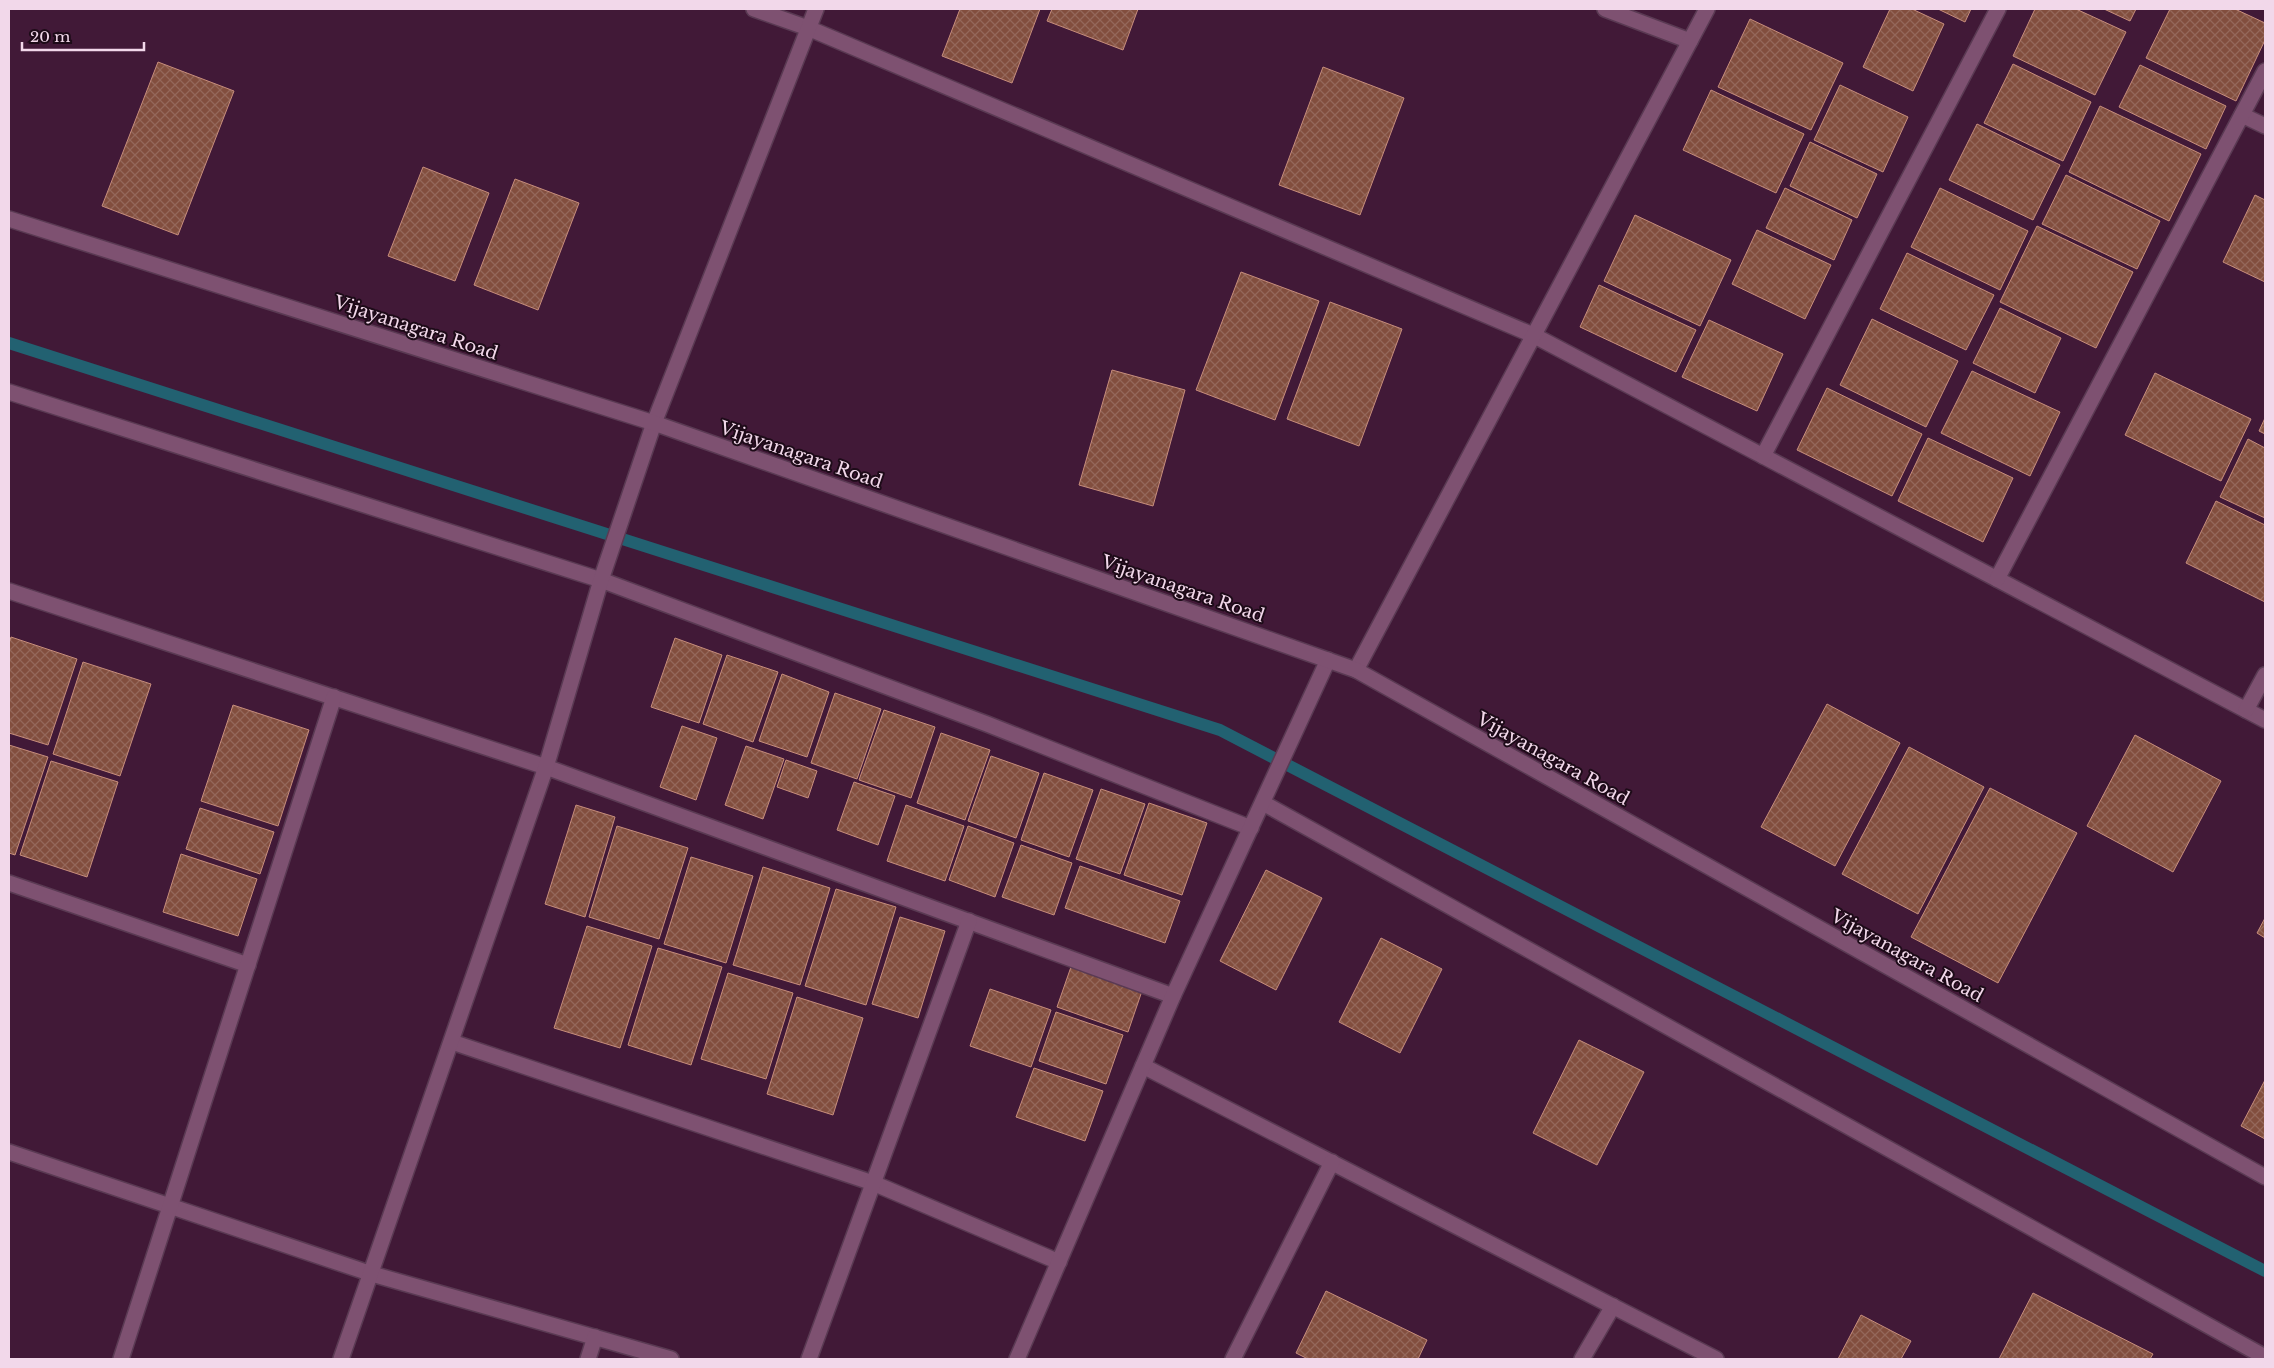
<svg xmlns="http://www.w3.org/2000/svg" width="2274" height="1368" font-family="'Libre Baskerville',serif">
  <defs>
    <pattern id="building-cross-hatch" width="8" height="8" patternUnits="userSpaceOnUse" patternTransform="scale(1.25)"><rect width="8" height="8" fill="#824e3e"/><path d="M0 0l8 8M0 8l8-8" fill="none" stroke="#94675a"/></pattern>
  </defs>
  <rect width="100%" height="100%" fill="#411937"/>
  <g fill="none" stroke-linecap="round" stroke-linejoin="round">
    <polyline stroke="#226171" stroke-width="12" points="9,343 1220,730 2265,1271"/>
  </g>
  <g fill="url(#building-cross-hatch)" stroke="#c78d7c">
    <polygon points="960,9 1040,9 1012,83 942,56"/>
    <polygon points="1052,9 1138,9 1123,50 1047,21"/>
    <polygon points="1890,9 1912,9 1944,24 1913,91 1863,67"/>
    <polygon points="1938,9 1971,9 1965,22"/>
    <polygon points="2035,9 2076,9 2126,32 2095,95 2013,56"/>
    <polygon points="2104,9 2136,9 2130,21"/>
    <polygon points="2170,9 2235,9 2265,23 2265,40 2236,101 2146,58"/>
    <polygon points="1750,19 1843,63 1811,130 1718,87"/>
    <polygon points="158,62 234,91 178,235 102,206"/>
    <polygon points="2013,64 2091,102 2063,161 1984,123"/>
    <polygon points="2140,65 2226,106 2206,149 2119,107"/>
    <polygon points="1323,67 1404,98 1360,215 1279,185"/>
    <polygon points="1840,85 1908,117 1883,172 1814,140"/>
    <polygon points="1711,90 1804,134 1776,193 1683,150"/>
    <polygon points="2100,106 2201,154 2169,221 2069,172"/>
    <polygon points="1977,124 2060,165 2033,220 1949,180"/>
    <polygon points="1810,142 1877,174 1857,218 1790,186"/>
    <polygon points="423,167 489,193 455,281 388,256"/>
    <polygon points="2066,175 2160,221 2137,269 2042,224"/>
    <polygon points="515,179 579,203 538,310 474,285"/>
    <polygon points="1785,188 1852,220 1834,260 1766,228"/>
    <polygon points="1940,188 2028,231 2000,290 1911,247"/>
    <polygon points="2255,195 2265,200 2265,282 2223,262"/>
    <polygon points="1635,215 1731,260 1700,326 1604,281"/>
    <polygon points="2037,226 2133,272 2096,348 2000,302"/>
    <polygon points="1757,230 1831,265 1805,319 1732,284"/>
    <polygon points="1907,253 1994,295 1966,350 1880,309"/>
    <polygon points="1241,272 1319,301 1275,420 1196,390"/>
    <polygon points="1599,285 1696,330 1676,372 1580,327"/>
    <polygon points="1330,302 1402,329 1359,446 1287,419"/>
    <polygon points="2000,308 2061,338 2035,393 1973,363"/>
    <polygon points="1872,319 1958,361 1926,427 1840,385"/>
    <polygon points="1709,320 1783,354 1757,411 1682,377"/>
    <polygon points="1112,370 1185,390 1153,506 1079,485"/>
    <polygon points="1972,371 2060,412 2030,476 1941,433"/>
    <polygon points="2155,373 2251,419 2221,481 2125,435"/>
    <polygon points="1827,388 1922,434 1892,496 1797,450"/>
    <polygon points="2265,418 2265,434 2259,431"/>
    <polygon points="1928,438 2013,478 1983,542 1898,501"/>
    <polygon points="2248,439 2265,448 2265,518 2220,497"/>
    <polygon points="2216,501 2265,525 2265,602 2186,563"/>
    <polygon points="11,637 77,659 48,745 9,733 9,643"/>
    <polygon points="675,638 722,655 699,723 651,707"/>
    <polygon points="727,655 778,672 753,742 703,724"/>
    <polygon points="83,662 151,684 120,776 53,754"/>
    <polygon points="782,674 829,692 807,757 759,741"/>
    <polygon points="835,693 881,709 857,779 811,763"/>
    <polygon points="1827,704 1900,743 1835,866 1761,827"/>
    <polygon points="233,705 309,730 278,826 201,801"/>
    <polygon points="884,710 935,727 911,798 859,780"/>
    <polygon points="682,726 717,738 696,800 660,787"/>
    <polygon points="941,733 990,750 965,820 917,803"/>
    <polygon points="2135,735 2221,781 2173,872 2087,826"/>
    <polygon points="9,745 48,757 15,855 9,853"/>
    <polygon points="746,746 784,759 763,819 725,805"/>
    <polygon points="1909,747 1984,787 1918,914 1842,874"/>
    <polygon points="991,756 1039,773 1016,838 968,821"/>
    <polygon points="786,760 817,771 808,798 777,787"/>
    <polygon points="51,761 118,782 87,877 20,855"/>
    <polygon points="1044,773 1093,790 1069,857 1021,840"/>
    <polygon points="854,782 895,796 878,845 837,830"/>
    <polygon points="1990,788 2077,833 1998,983 1911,937"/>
    <polygon points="1101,789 1145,804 1120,874 1076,859"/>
    <polygon points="1149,803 1207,823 1182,895 1124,875"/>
    <polygon points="576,805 615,817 585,917 545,904"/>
    <polygon points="906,805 964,826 945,881 887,861"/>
    <polygon points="200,808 274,832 260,874 186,849"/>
    <polygon points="617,826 688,848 659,939 589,917"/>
    <polygon points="968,826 1014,843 995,897 949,880"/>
    <polygon points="1021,845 1072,863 1054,915 1002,897"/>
    <polygon points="181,854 257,879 238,936 163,912"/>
    <polygon points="691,857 753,876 726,963 664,944"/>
    <polygon points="1080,866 1180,901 1165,943 1065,908"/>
    <polygon points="763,867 830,888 800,985 733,965"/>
    <polygon points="1266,870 1322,898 1276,990 1220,961"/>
    <polygon points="836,889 896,907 866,1005 805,986"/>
    <polygon points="900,917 945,931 918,1018 872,1004"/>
    <polygon points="2265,918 2265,938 2257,933"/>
    <polygon points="587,926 652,946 620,1048 554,1028"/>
    <polygon points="1381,938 1442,969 1400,1053 1339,1022"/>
    <polygon points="658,948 722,967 691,1065 628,1045"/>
    <polygon points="1072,964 1143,988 1128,1032 1057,1007"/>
    <polygon points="728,973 793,993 766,1079 701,1059"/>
    <polygon points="990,989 1051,1010 1031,1067 970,1046"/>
    <polygon points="797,997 863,1018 833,1115 767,1094"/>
    <polygon points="1056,1012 1123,1035 1106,1084 1039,1061"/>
    <polygon points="1579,1040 1644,1072 1597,1165 1533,1133"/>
    <polygon points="1034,1068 1103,1091 1085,1141 1016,1117"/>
    <polygon points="2265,1080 2265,1139 2241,1126"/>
    <polygon points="1326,1291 1427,1340 1418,1359 1308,1359 1296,1353"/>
    <polygon points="2033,1293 2153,1354 2150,1359 1999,1359"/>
    <polygon points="1861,1315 1911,1341 1901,1359 1838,1359"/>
  </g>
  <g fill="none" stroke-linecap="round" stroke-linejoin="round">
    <defs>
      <g id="minor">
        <polyline points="754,9 808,28 1533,335 2265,720"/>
        <polyline points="1605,9 1690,41"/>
        <polyline points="2242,115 2265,126"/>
        <polyline points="9,392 601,580 987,724 1251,828"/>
        <polyline points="1763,456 1998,9"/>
        <polyline points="1997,579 2265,71"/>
        <polyline points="9,591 546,767 1173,996"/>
        <polyline points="1356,670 1707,9"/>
        <polyline points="2246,710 2265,675"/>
        <polyline points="1263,803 2265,1357"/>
        <polyline points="9,883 248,965"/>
        <polyline points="452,1042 873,1183 1059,1262"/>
        <polyline points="1143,1066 1716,1359"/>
        <polyline points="9,1152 372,1274 671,1359"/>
        <polyline points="121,1359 334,697"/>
        <polyline points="341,1359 546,767 601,580 654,423 816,9"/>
        <polyline points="588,1359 595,1337"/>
        <polyline points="809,1359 969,921"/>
        <polyline points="1017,1359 1173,996 1328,660"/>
        <polyline points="1233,1359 1332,1162"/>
        <polyline points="1582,1359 1613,1306"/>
      </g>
      <polyline id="tertiary" points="9,219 654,423 1356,670 2265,1177"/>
    </defs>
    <use href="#minor" stroke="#5a3a53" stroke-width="18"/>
    <use href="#tertiary" stroke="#5a3a53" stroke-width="18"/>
    <use href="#minor" stroke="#7e5171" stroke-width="15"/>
    <use href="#tertiary" stroke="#7e5171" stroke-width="15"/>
  </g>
  <g text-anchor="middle" stroke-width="4" stroke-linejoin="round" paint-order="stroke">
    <g font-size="18" fill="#f2d8ea" stroke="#1d0b18">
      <text transform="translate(416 328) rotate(18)" y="6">Vijayanagara Road</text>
      <text transform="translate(801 455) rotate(19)" y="6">Vijayanagara Road</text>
      <text transform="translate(1183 589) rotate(19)" y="6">Vijayanagara Road</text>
      <text transform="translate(1553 759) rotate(29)" y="6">Vijayanagara Road</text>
      <text transform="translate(1907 956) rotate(29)" y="6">Vijayanagara Road</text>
    </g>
  </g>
  <rect width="2274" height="1368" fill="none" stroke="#f2d8ea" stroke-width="20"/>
  <path d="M22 42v8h122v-8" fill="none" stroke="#f2d8ea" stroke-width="2.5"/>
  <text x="30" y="42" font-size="15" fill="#f2d8ea" stroke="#1d0b18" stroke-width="4" paint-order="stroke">20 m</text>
</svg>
